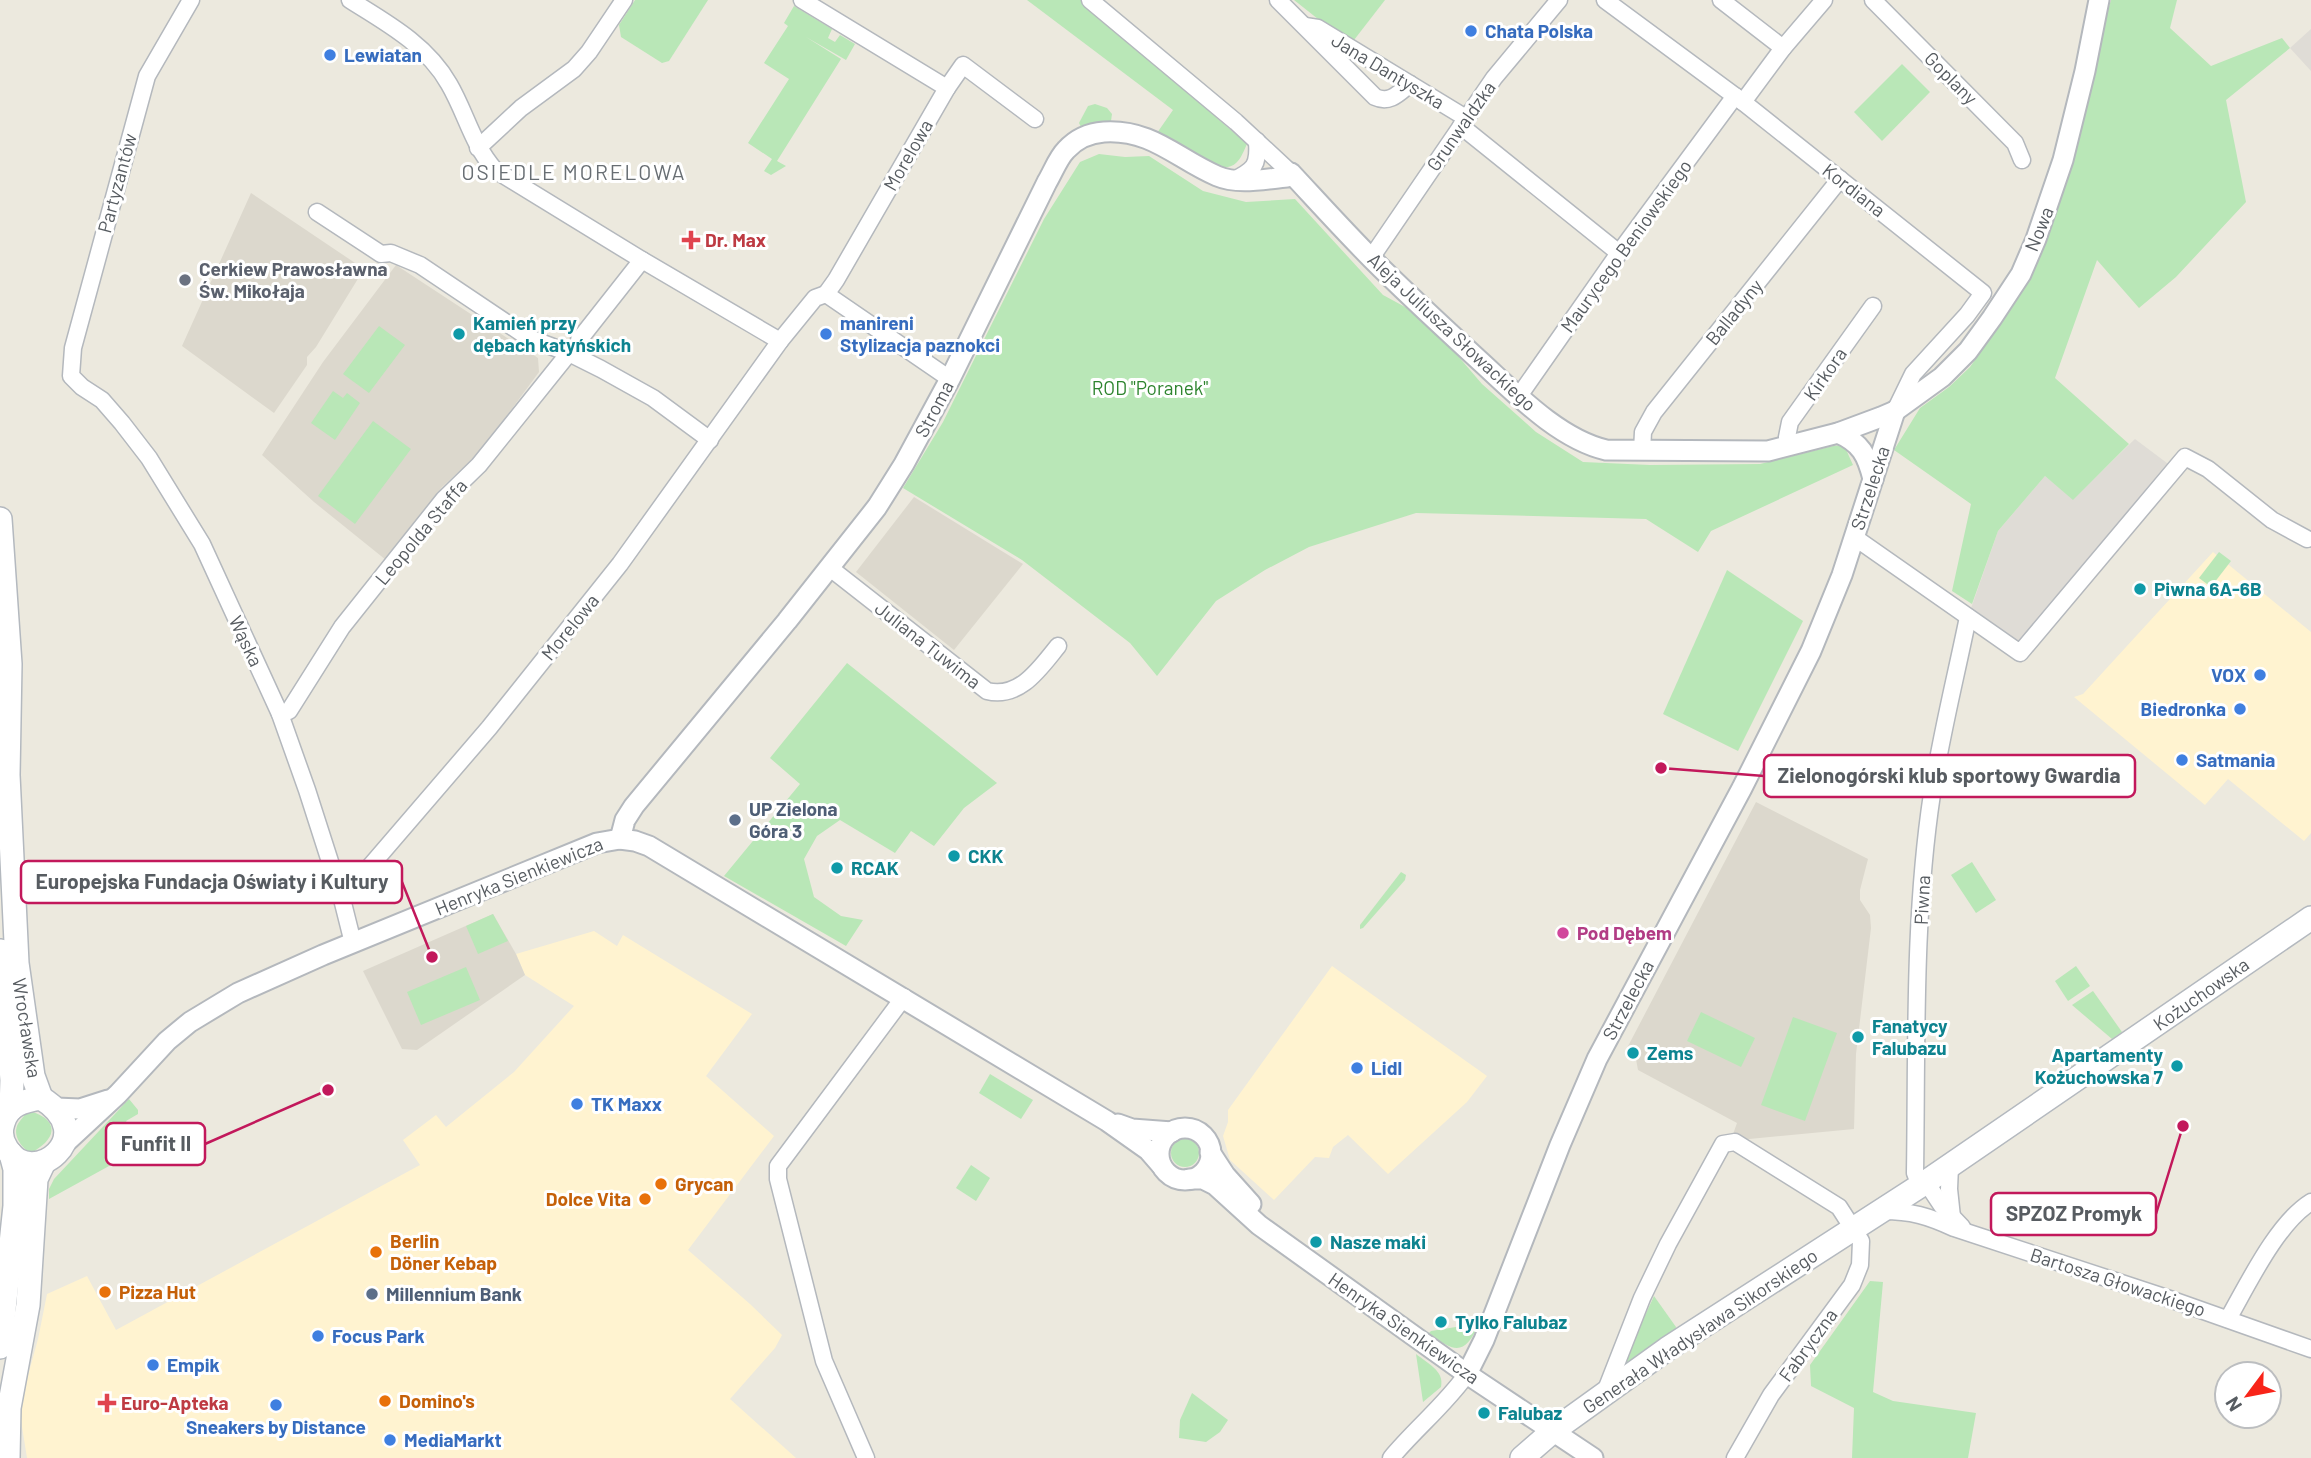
<svg xmlns="http://www.w3.org/2000/svg" width="2311" height="1458" font-family="Barlow,sans-serif">
  <rect width="100%" height="100%" fill="#ece9de"/>
  <g fill="#fff3d0">
    <polygon points="2213,552 2311,632 2311,833 2304,841 2228,779 2205,805 2074,697 2083,694"/>
    <polygon points="594,931 617,946 623,935 752,1014 706,1076 774,1136 688,1250 750,1304 782,1335 775,1348 730,1399 796,1458 27,1458 19,1408 38,1339 47,1294 87,1276 116,1330 420,1165 403,1140 436,1115 446,1127 514,1072 574,1006 525,975 516,954"/>
    <polygon points="1332,966 1487,1076 1467,1102 1388,1174 1348,1135 1333,1147 1329,1158 1315,1157 1274,1200 1230,1160 1223,1136 1228,1122 1228,1110"/>
  </g>
  <g fill="#dfdcd6">
    <polygon points="2311,29 2311,71 2290,48"/>
    <polygon points="2135,439 2175,469 2020,653 1968,617 1998,531 2045,476 2073,499"/>
  </g>
  <g fill="#dcd8cd">
    <polygon points="251,193 364,269 316,347 307,357 307,365 274,413 182,346"/>
    <polygon points="396,265 538,358 539,372 480,452 442,487 386,560 314,502 262,455 323,362"/>
    <polygon points="914,497 1023,564 954,650 856,572"/>
    <polygon points="1756,802 1868,859 1860,890 1860,900 1870,915 1871,928 1856,1054 1854,1129 1739,1140 1732,1137 1737,1123 1638,1070 1635,1054 1626,1050"/>
    <polygon points="493,914 516,954 525,975 417,1050 402,1049 363,971"/>
  </g>
  <g fill="#b9e7b7">
    <polygon points="635,0 708,0 669,61 662,63 621,37 619,25"/>
    <path d="M1027,0H1081L1247,144C1240,160 1236,170 1217,167L1157,133L1173,110Z"/>
    <polygon points="1294,0 1385,0 1354,40 1318,19"/>
    <polygon points="2111,0 2177,0 2170,28 2211,66 2282,38 2290,48 2226,100 2246,202 2176,277 2139,308 2097,260 2055,378 2129,444 2073,500 2045,476 1998,531 1972,604 1952,591 1971,504 1894,450 1920,408 1949,387 1970,367 2010,310 2029,276 2057,210 2069,173 2101,34"/>
    <polygon points="794,6 832,29 828,38 835,42 840,35 855,44 846,60 806,37 841,59 777,161 786,166 771,175 764,171 772,159 748,143 789,79 764,63 788,26 784,23"/>
    <polygon points="1902,64 1930,92 1882,141 1854,112"/>
    <polygon points="1095,104 1107,108 1112,114 1111,121 1108,124 1081,127 1079,123 1088,106"/>
    <polygon points="1099,154 1125,157 1149,156 1203,191 1246,202 1295,199 1383,295 1407,308 1446,342 1482,384 1536,432 1583,462 1650,465 1760,464 1833,446 1844,445 1853,465 1711,531 1698,552 1646,519 1416,513 1309,547 1265,570 1216,601 1157,676 1130,643 1022,560 903,488 943,422 1044,219 1080,162"/>
    <polygon points="379,326 405,345 369,393 343,374"/>
    <polygon points="333,391 343,398 347,393 360,403 335,440 311,423"/>
    <polygon points="373,421 411,449 355,524 318,496"/>
    <polygon points="2219,552 2231,561 2211,587 2199,578"/>
    <polygon points="1727,570 1803,621 1738,751 1663,714"/>
    <polygon points="847,663 997,783 964,808 934,846 911,831 895,853 840,820 817,836 804,859 814,897 841,916 863,920 846,946 724,876 800,784 770,758"/>
    <polygon points="1972,862 1996,900 1976,913 1951,875"/>
    <polygon points="1401,872 1406,875 1405,880 1363,928 1360,929 1360,925"/>
    <polygon points="493,914 508,941 478,954 466,926"/>
    <polygon points="2076,966 2090,986 2068,1001 2055,981"/>
    <polygon points="466,967 480,1000 421,1025 407,992"/>
    <polygon points="2093,991 2122,1032 2112,1039 2072,1005"/>
    <polygon points="1701,1012 1755,1038 1741,1067 1687,1041"/>
    <polygon points="1793,1017 1837,1033 1805,1121 1761,1105"/>
    <polygon points="990,1074 1033,1100 1021,1119 979,1093"/>
    <polygon points="129,1099 138,1110 138,1114 126,1121 140,1149 49,1199 49,1189 54,1179"/>
    <path d="M27,1111C43,1113 62,1126 45,1143C41,1147 35,1150 31,1154C21,1147 10,1133 20,1121C22,1118 25,1115 27,1111Z"/>
    <circle cx="1185" cy="1153" r="14"/>
    <polygon points="971,1165 990,1178 976,1201 956,1188"/>
    <polygon points="1870,1281 1883,1282 1873,1392 1893,1401 1976,1413 1968,1458 1852,1458 1854,1408 1811,1386 1810,1365"/>
    <polygon points="1654,1296 1676,1327 1675,1331 1628,1364 1623,1363"/>
    <path d="M1480,1322C1465,1355 1456,1354 1429,1333L1431,1331L1462,1326L1463,1331L1471,1330V1324Z"/>
    <path d="M1416,1354C1427,1363 1445,1371 1441,1387L1423,1402Z"/>
    <polygon points="1192,1393 1228,1420 1220,1432 1206,1442 1179,1438 1180,1420"/>
  </g>
  <g fill="none" stroke-linecap="round" stroke-linejoin="round">
    <defs>
      <g id="minor">
        <polyline points="191,0 147,76 73,348 71,376 82,387 102,400 122,423 149,458 202,544 280,714 307,790 342,899 353,943"/>
        <path d="M350,0C387,23 427,45 449,84C466,113 472,144 495,170L642,260L780,341L815,298L826,294L950,379"/>
        <polyline points="802,0 947,88"/>
        <polyline points="1090,0 1236,122 1291,173"/>
        <path d="M1278,0L1375,97C1390,104 1399,93 1410,84"/>
        <polyline points="1605,0 1743,102 1983,293 1967,315 1913,374 1895,411"/>
        <polyline points="1721,0 1783,48"/>
        <polyline points="1873,0 2015,143 2022,160"/>
        <polyline points="1305,26 1318,28 1466,118"/>
        <polyline points="1743,102 1783,48 1824,0"/>
        <polyline points="1461,126 1619,253"/>
        <polyline points="478,148 521,108 574,69 589,52 624,0"/>
        <path d="M1232,181C1254,170 1259,166 1257,141"/>
        <polyline points="317,212 381,254 391,253 420,265 529,338 569,353 601,369 653,398 710,440"/>
        <polyline points="1371,258 1494,78 1559,0"/>
        <polyline points="826,294 836,280 947,88 963,65 1035,119"/>
        <polyline points="579,340 642,260"/>
        <polyline points="1519,396 1619,253 1735,96"/>
        <polyline points="1788,446 1787,437 1790,422 1873,306"/>
        <polyline points="1642,451 1643,432 1654,412 1840,179"/>
        <polyline points="1854,537 2020,653 2185,457 2208,469 2272,520 2307,539"/>
        <path d="M830,568L987,691C1020,699 1040,668 1058,646"/>
        <polyline points="280,714 289,711 342,627 444,499 479,465 569,353"/>
        <polyline points="342,899 489,728 620,564 780,341"/>
        <polyline points="1950,1166 1949,1189 1952,1217"/>
        <polyline points="1926,1182 1942,1206 1962,1227"/>
        <path d="M1920,1186L1915,1173C1917,1047 1913,919 1932,794C1941,735 1956,676 1968,617"/>
        <path d="M1883,1211C1911,1211 1928,1216 1954,1228L2164,1297L2311,1349"/>
        <path d="M2228,1319C2248,1284 2277,1223 2311,1202"/>
        <polyline points="1604,1395 1642,1298 1668,1244 1723,1144 1735,1142 1839,1207 1861,1241 1860,1265 1852,1285 1771,1395 1735,1458"/>
        <polyline points="866,1458 824,1361 778,1179 778,1166 904,997"/>
        <path d="M1391,1458C1415,1429 1445,1405 1467,1374"/>
      </g>
      <g id="tertiary">
        <path d="M1838,433C1861,443 1867,455 1873,479"/>
        <path d="M620,839L625,820L634,806L787,621L877,507L904,464L950,379L1047,182C1053,172 1058,158 1066,150C1076,139 1090,133 1104,132C1152,129 1177,159 1217,176C1238,185 1265,179 1287,177L1291,173C1318,202 1344,231 1372,259C1407,294 1444,328 1481,362C1516,394 1559,439 1606,450L1768,451L1838,433L1881,417L1895,411L1942,377L1968,351L1992,318L2021,274L2036,239L2063,160L2085,71L2099,0"/>
        <polyline points="56,1108 80,1109 108,1100"/>
        <polyline points="1118,1124 1132,1129 1172,1132"/>
        <circle cx="1185" cy="1154" r="26"/>
        <polyline points="63,1145 118,1094 167,1041 190,1022 238,993 323,955 597,843 620,839 635,841 649,846 1107,1121 1148,1150 1161,1165"/>
        <polyline points="1210,1152 1225,1175 1251,1204"/>
        <polyline points="1189,1179 1203,1179 1215,1185 1259,1225 1467,1374 1593,1458"/>
        <polyline points="1467,1374 1484,1340 1560,1145 1597,1059 1742,788 1811,651 1842,575 1895,411"/>
      </g>
      <g id="secondary">
        <polyline points="0,519 10,664 8,775 17,963 33,1076 41,1098"/>
        <polyline points="1,951 12,1080 11,1109"/>
        <path d="M41,1098C103,1136 32,1190 7,1149C2,1142 0,1132 3,1123C8,1104 24,1101 41,1098Z"/>
        <polyline points="0,1347 15,1206 15,1169 11,1154"/>
        <polyline points="8,1458 9,1408 28,1305 36,1179 44,1162"/>
        <polyline points="1522,1458 1553,1431 1667,1349 1926,1182 2311,918"/>
      </g>
    </defs>
    <use href="#minor" stroke="#b4b8bd" stroke-width="19"/>
    <use href="#tertiary" stroke="#b4b8bd" stroke-width="23"/>
    <use href="#secondary" stroke="#b4b9bf" stroke-width="26"/>
    <use href="#minor" stroke="#fff" stroke-width="16"/>
    <use href="#tertiary" stroke="#fff" stroke-width="19"/>
    <use href="#secondary" stroke="#fff" stroke-width="23"/>
  </g>
  <g fill="#3f7fe0" stroke="#fff" stroke-width="2.5">
    <circle cx="1471" cy="31" r="7"/>
    <circle cx="330" cy="55" r="7"/>
    <circle cx="826" cy="334" r="7"/>
    <circle cx="2260" cy="675" r="7"/>
    <circle cx="2240" cy="709" r="7"/>
    <circle cx="2182" cy="760" r="7"/>
    <circle cx="1357" cy="1068" r="7"/>
    <circle cx="577" cy="1104" r="7"/>
    <circle cx="318" cy="1336" r="7"/>
    <circle cx="153" cy="1365" r="7"/>
    <circle cx="276" cy="1405" r="7"/>
    <circle cx="390" cy="1440" r="7"/>
  </g>
  <g fill="#e0444e" stroke="#fff" stroke-width="2.5">
    <path d="M687.5 229.5h7v7h7v7h-7v7h-7v-7h-7v-7h7z"/>
    <path d="M103.5 1392.5h7v7h7v7h-7v7h-7v-7h-7v-7h7z"/>
  </g>
  <circle fill="#6b7280" stroke="#fff" stroke-width="2.5" cx="185" cy="280" r="7"/>
  <g fill="#0f9aa8" stroke="#fff" stroke-width="2.5">
    <circle cx="459" cy="334" r="7"/>
    <circle cx="2140" cy="589" r="7"/>
    <circle cx="954" cy="856" r="7"/>
    <circle cx="837" cy="868" r="7"/>
    <circle cx="1858" cy="1037" r="7"/>
    <circle cx="1633" cy="1053" r="7"/>
    <circle cx="2177" cy="1066" r="7"/>
    <circle cx="1316" cy="1242" r="7"/>
    <circle cx="1441" cy="1322" r="7"/>
    <circle cx="1484" cy="1413" r="7"/>
  </g>
  <g fill="#5c6f8a" stroke="#fff" stroke-width="2.5">
    <circle cx="735" cy="820" r="7"/>
    <circle cx="372" cy="1294" r="7"/>
  </g>
  <circle fill="#d1479c" stroke="#fff" stroke-width="2.5" cx="1563" cy="933" r="7"/>
  <g fill="#e8710a" stroke="#fff" stroke-width="2.5">
    <circle cx="661" cy="1184" r="7"/>
    <circle cx="645" cy="1199" r="7"/>
    <circle cx="376" cy="1252" r="7"/>
    <circle cx="105" cy="1292" r="7"/>
    <circle cx="385" cy="1401" r="7"/>
  </g>
  <g text-anchor="middle" stroke-width="6" stroke-linejoin="round" paint-order="stroke">
    <g font-size="19" font-weight="bold" fill="#366cbe" stroke="#fff" text-anchor="start">
      <text x="1485" y="38">Chata Polska</text>
      <text x="344" y="62">Lewiatan</text>
      <text x="840" y="330">manireni<tspan x="840" dy="22">Stylizacja paznokci</tspan></text>
      <text x="2246" y="682" text-anchor="end">VOX</text>
      <text x="2226" y="716" text-anchor="end">Biedronka</text>
      <text x="2196" y="767">Satmania</text>
      <text x="1371" y="1075">Lidl</text>
      <text x="591" y="1111">TK Maxx</text>
      <text x="332" y="1343">Focus Park</text>
      <text x="167" y="1372">Empik</text>
      <text x="276" y="1434" text-anchor="middle">Sneakers by Distance</text>
      <text x="404" y="1447">MediaMarkt</text>
    </g>
    <g font-size="19" fill="#575c61" stroke="#fff">
      <text transform="translate(1388 71) rotate(31)" y="7">Jana Dantyszka</text>
      <text transform="translate(1951 78) rotate(45)" y="7">Goplany</text>
      <text transform="translate(1461 126) rotate(-55)" y="7">Grunwaldzka</text>
      <text transform="translate(908 155) rotate(-60)" y="7">Morelowa</text>
      <text transform="translate(117 183) rotate(-75)" y="7">Partyzantów</text>
      <text transform="translate(1854 190) rotate(38)" y="7">Kordiana</text>
      <text transform="translate(2039 229) rotate(-68)" y="7">Nowa</text>
      <text transform="translate(1626 246) rotate(-54)" y="7">Maurycego Beniowskiego</text>
      <text transform="translate(1734 312) rotate(-51)" y="7">Balladyny</text>
      <text transform="translate(1452 332) rotate(43)" y="7">Aleja Juliusza Słowackiego</text>
      <text transform="translate(1825 374) rotate(-55)" y="7">Kirkora</text>
      <text transform="translate(934 409) rotate(-62)" y="7">Stroma</text>
      <text transform="translate(1870 488) rotate(-72)" y="7">Strzelecka</text>
      <text transform="translate(421 532) rotate(-50)" y="7">Leopolda Staffa</text>
      <text transform="translate(570 627) rotate(-51)" y="7">Morelowa</text>
      <text transform="translate(246 641) rotate(65)" y="7">Wąska</text>
      <text transform="translate(928 645) rotate(38)" y="7">Juliana Tuwima</text>
      <text transform="translate(519 876) rotate(-22)" y="7">Henryka Sienkiewicza</text>
      <text transform="translate(1922 900) rotate(-87)" y="7">Piwna</text>
      <text transform="translate(2201 994) rotate(-35)" y="7">Kożuchowska</text>
      <text transform="translate(1628 1000) rotate(-62)" y="7">Strzelecka</text>
      <text transform="translate(27 1028) rotate(81)" y="7">Wrocławska</text>
      <text transform="translate(2118 1282) rotate(18)" y="7">Bartosza Głowackiego</text>
      <text transform="translate(1404 1328) rotate(35)" y="7">Henryka Sienkiewicza</text>
      <text transform="translate(1700 1331) rotate(-34)" y="7">Generała Władysława Sikorskiego</text>
      <text transform="translate(1808 1345) rotate(-54)" y="7">Fabryczna</text>
    </g>
    <g font-size="19" font-weight="bold" fill="#be3a42" stroke="#fff" text-anchor="start">
      <text x="705" y="247">Dr. Max</text>
      <text x="121" y="1410">Euro-Apteka</text>
    </g>
    <g font-size="19" font-weight="bold" fill="#5b616d" stroke="#fff" text-anchor="start">
      <text x="199" y="276">Cerkiew Prawosławna<tspan x="199" dy="22">Św. Mikołaja</tspan></text>
    </g>
    <g font-size="19" font-weight="bold" fill="#0d838f" stroke="#fff" text-anchor="start">
      <text x="473" y="330">Kamień przy<tspan x="473" dy="22">dębach katyńskich</tspan></text>
      <text x="2154" y="596">Piwna 6A-6B</text>
      <text x="968" y="863">CKK</text>
      <text x="851" y="875">RCAK</text>
      <text x="1872" y="1033">Fanatycy<tspan x="1872" dy="22">Falubazu</tspan></text>
      <text x="1647" y="1060">Zems</text>
      <text x="2163" y="1062" text-anchor="end">Apartamenty<tspan x="2163" dy="22">Kożuchowska 7</tspan></text>
      <text x="1330" y="1249">Nasze maki</text>
      <text x="1455" y="1329">Tylko Falubaz</text>
      <text x="1498" y="1420">Falubaz</text>
    </g>
    <g font-size="19" fill="#2d842e" stroke="#fff">
      <text x="1150" y="395">ROD "Poranek"</text>
    </g>
    <g font-size="19" font-weight="bold" fill="#4e5e75" stroke="#fff" text-anchor="start">
      <text x="749" y="816">UP Zielona<tspan x="749" dy="22">Góra 3</tspan></text>
      <text x="386" y="1301">Millennium Bank</text>
    </g>
    <g font-size="19" font-weight="bold" fill="#b23c85" stroke="#fff" text-anchor="start">
      <text x="1577" y="940">Pod Dębem</text>
    </g>
    <g font-size="19" font-weight="bold" fill="#c56008" stroke="#fff" text-anchor="start">
      <text x="675" y="1191">Grycan</text>
      <text x="631" y="1206" text-anchor="end">Dolce Vita</text>
      <text x="390" y="1248">Berlin<tspan x="390" dy="22">Döner Kebap</tspan></text>
      <text x="119" y="1299">Pizza Hut</text>
      <text x="399" y="1408">Domino's</text>
    </g>
    <g font-size="21" letter-spacing="2" fill="#686e73" stroke="#fff">
      <text x="574" y="180">OSIEDLE MORELOWA</text>
    </g>
  </g>
  <path fill="none" stroke="#c2185b" stroke-width="2.5" d="M1661 768L1764 776M432 957L402 882M328 1090L205 1144M2183 1126L2156 1214"/>
  <g fill="#c2185b" stroke="#fff" stroke-width="2.5">
    <circle cx="1661" cy="768" r="7"/>
    <circle cx="432" cy="957" r="7"/>
    <circle cx="328" cy="1090" r="7"/>
    <circle cx="2183" cy="1126" r="7"/>
  </g>
  <g fill="#fff" stroke="#c2185b" stroke-width="2.5">
    <rect x="1764" y="755" width="371" height="42" rx="7"/>
    <rect x="21" y="861" width="381" height="42" rx="7"/>
    <rect x="106" y="1123" width="99" height="42" rx="7"/>
    <rect x="1991" y="1193" width="165" height="42" rx="7"/>
  </g>
  <g font-size="21" text-anchor="middle" font-weight="bold" fill="#575c61">
    <text x="1949" y="783">Zielonogórski klub sportowy Gwardia</text>
    <text x="212" y="889">Europejska Fundacja Oświaty i Kultury</text>
    <text x="156" y="1151">Funfit II</text>
    <text x="2074" y="1221">SPZOZ Promyk</text>
  </g>
  <g transform="translate(2248 1395) rotate(238)"><circle r="33" fill="#ffffff" stroke="#bcbec0" stroke-width="2"/>
  <path d="M0-5L12 26L0 18L-12 26Z" fill="#f82419"/>
  <text y="-10" font-size="19" font-weight="bold" text-anchor="middle" fill="#575c61">N</text>
  </g>
</svg>
